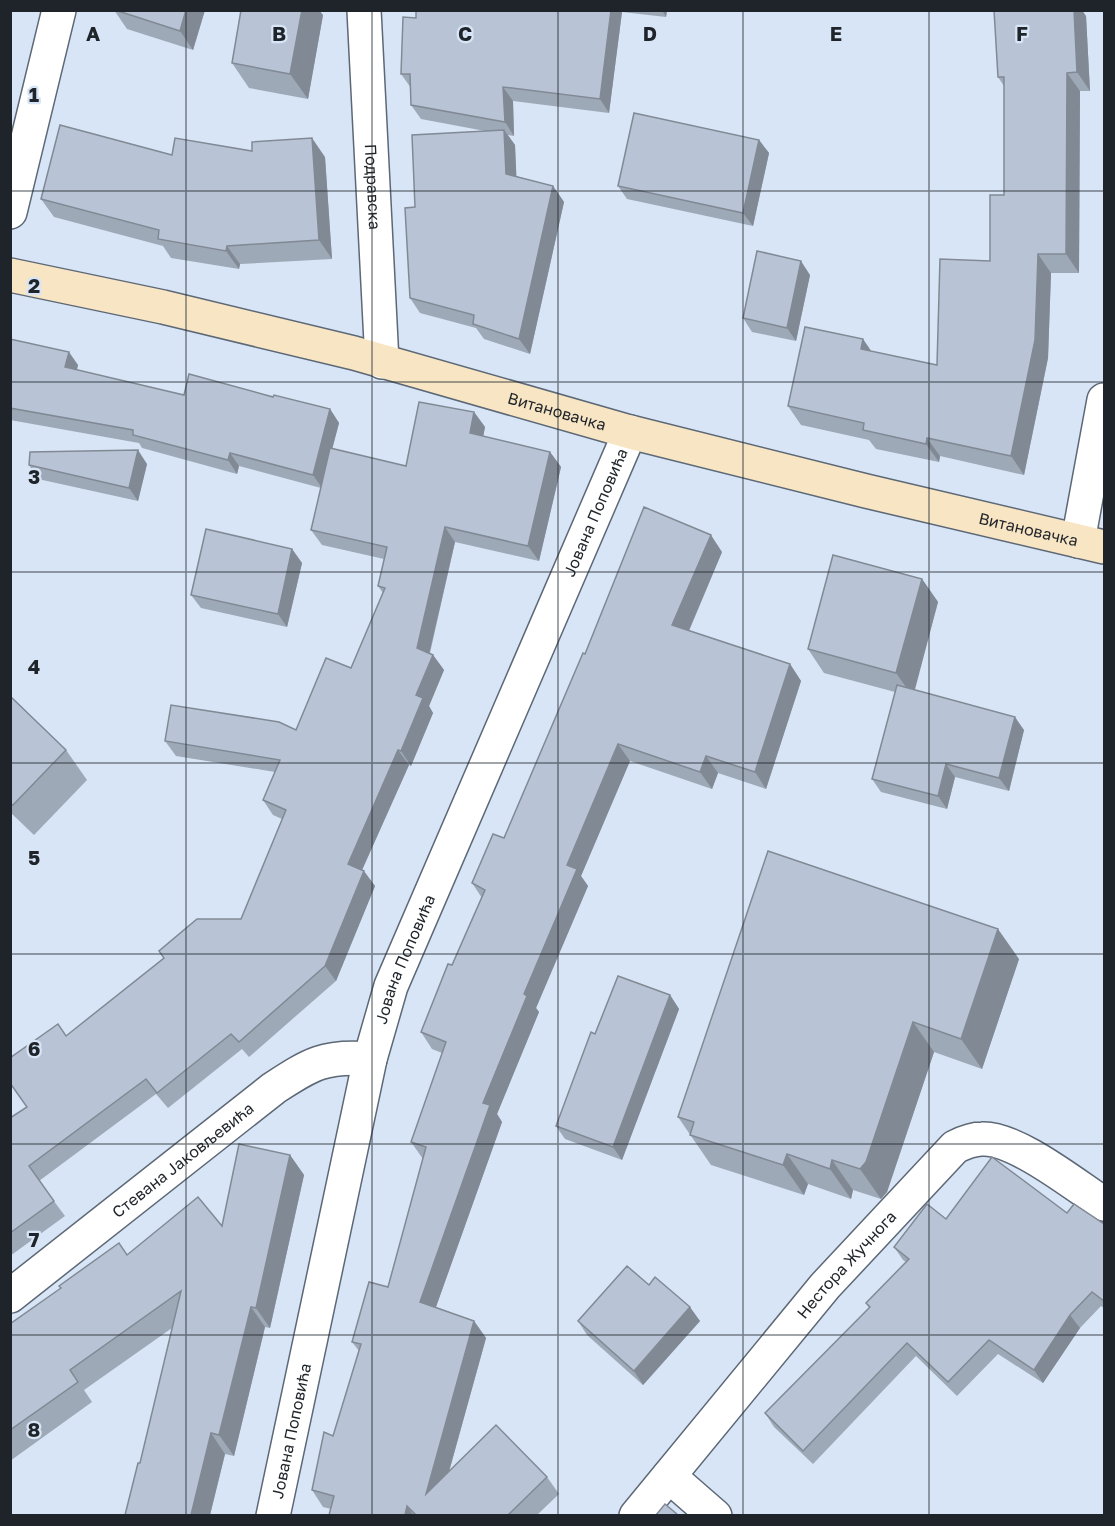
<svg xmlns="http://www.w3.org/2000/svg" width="1115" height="1526" font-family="'Golos Text',sans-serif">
  <rect width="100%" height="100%" fill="#d8e5f6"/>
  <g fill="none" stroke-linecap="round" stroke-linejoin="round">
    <defs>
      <g id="street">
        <path id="s1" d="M364,10L382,362"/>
        <polyline points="10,212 59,10"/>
        <polyline points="1078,541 1104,400"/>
        <path id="s2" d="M10,1296L274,1088C311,1064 325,1055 370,1059"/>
        <polyline points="669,1476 715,1516"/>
        <path id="s3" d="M273,1516L370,1059L391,986L630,432"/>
        <path id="s4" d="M636,1516L825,1286L955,1147C963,1143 972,1139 982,1139C1015,1137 1076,1186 1104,1204"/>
      </g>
      <g id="secondary">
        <path id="s5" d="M10,275L163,307L354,353L630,432L866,491L1104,547"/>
      </g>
    </defs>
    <use href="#street" stroke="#5d6876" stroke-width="36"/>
    <use href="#secondary" stroke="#5d6876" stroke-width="36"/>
    <use href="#street" stroke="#fff" stroke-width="33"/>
    <use href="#secondary" stroke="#f8e5c4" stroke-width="33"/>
  </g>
  <g fill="#9ea9b7">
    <polygon points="114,10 205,10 193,50 127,29"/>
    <polygon points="416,10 667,10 666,17 622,12 609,113 513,101 514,136 508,135 515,145 516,176 553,186 564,202 530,354 484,339 476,328 420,313 410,298 415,207 485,131 421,119 411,105 411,88 401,74 416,18"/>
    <polygon points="323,15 308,99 249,88 232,63"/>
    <polygon points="1086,16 1090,91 1080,91 1079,273 1051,273 1048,358 1024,475 940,456 939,462 876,449 869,440 801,425 788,406 871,351 937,365 990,261 1004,195 1004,86 998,77"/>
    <polygon points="759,140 769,153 753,226 627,199 618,186"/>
    <polygon points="252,151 325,157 332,259 240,264 239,269 171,258 163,246 54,217 41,199 172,155"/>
    <polygon points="810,275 796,341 752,332 743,318"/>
    <polygon points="10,339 78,365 77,370 184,395 273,397 330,409 339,423 332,449 406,466 474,412 485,427 483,436 550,452 561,467 539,561 455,542 430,653 433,655 444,670 429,706 433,713 411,766 409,765 362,870 375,886 336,981 249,1057 242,1049 168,1108 156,1094 39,1181 65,1216 10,1256 10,1118 27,1107 66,1036 164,958 159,951 241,919 282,819 273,815 263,800 275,772 176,756 165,741 296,730 351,668 383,593 378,586 384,559 322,545 311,530 321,488 239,466 237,474 142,448 139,443 10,420"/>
    <polygon points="147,464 138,501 38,479 29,465"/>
    <polygon points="292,549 302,563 287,627 201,608 191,595"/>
    <polygon points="722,552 689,631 790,664 801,681 766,789 718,773 712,789 630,761 581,876 588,886 536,1008 539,1012 497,1114 502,1122 436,1307 474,1321 486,1338 449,1472 547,1477 559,1494 537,1515 329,1515 331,1509 323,1507 312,1490 333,1436 359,1351 352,1342 388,1287 423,1159 411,1142 442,1053 432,1049 421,1032 452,965 482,898 472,883 504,838 585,654"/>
    <polygon points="922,579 938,602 914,690 1024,730 1009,791 955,777 947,809 881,792 872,779 895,692 824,673 808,649"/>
    <polygon points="10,696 66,750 87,780 34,835 10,812"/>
    <polygon points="1019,959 982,1069 934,1052 887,1192 881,1199 853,1190 851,1199 808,1184 804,1195 711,1165 678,1117"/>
    <polygon points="670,995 679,1009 622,1160 565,1139 556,1126 595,1034"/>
    <polygon points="290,1155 304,1175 270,1328 265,1327 234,1456 225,1454 210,1515 125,1515 140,1463 172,1328 84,1390 92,1402 10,1461 10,1324 127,1255 222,1226"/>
    <polygon points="1067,1213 1104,1224 1104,1308 1101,1306 1080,1328 1043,1383 998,1354 957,1396 916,1356 813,1464 774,1427 765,1413 869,1308 866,1303 906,1262 903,1260 894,1247 946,1219"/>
    <polygon points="649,1285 700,1321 643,1385 587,1335 578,1321"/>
  </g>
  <g fill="#818995">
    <polygon points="186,10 205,10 193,50 180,31"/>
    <polygon points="302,10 319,10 323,15 308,99 290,74"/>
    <polygon points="611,10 621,10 622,12 609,113 600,99"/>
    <polygon points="662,10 667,10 666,17"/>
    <polygon points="1074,10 1082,10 1086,16 1090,91 1077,72"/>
    <polygon points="1067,73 1080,91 1079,273 1066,254"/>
    <polygon points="503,87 513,101 514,136 505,122"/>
    <polygon points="504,130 515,145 517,189 506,174"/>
    <polygon points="312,138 325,157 332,259 319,240"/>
    <polygon points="759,140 769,153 753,226 743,213"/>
    <polygon points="553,186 564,202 530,354 519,339"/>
    <polygon points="227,246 240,264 239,269 226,251"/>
    <polygon points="1038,254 1051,273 1048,358 1024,475 1011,456"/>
    <polygon points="801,261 810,275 796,341 787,328"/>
    <polygon points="863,339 876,358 861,349"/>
    <polygon points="69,352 78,365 74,380 65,367"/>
    <polygon points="330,409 339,423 322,488 313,475"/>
    <polygon points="474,412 485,427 481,448 470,433"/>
    <polygon points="927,438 940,456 939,462 926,444"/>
    <polygon points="138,450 147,464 138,501 129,488"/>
    <polygon points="550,452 561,467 539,561 528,546"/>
    <polygon points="230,453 239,466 237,474 228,460"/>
    <polygon points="445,527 455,542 427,663 417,648"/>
    <polygon points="711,535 722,552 684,642 672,625"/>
    <polygon points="292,549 302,563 287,627 278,614"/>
    <polygon points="922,579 938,602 913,697 896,673"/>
    <polygon points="433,655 444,670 429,706 433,713 411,766 401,751 416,695"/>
    <polygon points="790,664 801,681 766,789 755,772"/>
    <polygon points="1015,717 1024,730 1009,791 999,778"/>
    <polygon points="618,744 630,761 581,876 588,886 536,1008 539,1012 497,1114 502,1122 432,1318 420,1302 483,1103 567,865"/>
    <polygon points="398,750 409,765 358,879 348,864"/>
    <polygon points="706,756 718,773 712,789 700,772"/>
    <polygon points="946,764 955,777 947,809 938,796"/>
    <polygon points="364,871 375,886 336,981 325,966"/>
    <polygon points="998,929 1019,959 982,1069 961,1039"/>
    <polygon points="670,995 679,1009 622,1160 613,1147"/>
    <polygon points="913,1022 934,1052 887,1192 881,1199 860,1169"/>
    <polygon points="787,1154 808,1184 804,1195 783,1165"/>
    <polygon points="290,1155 304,1175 270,1328 256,1308"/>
    <polygon points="832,1160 853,1190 851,1199 830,1169"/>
    <polygon points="251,1307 265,1327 234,1456 219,1435"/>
    <polygon points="690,1307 700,1321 643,1385 634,1371"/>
    <polygon points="1070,1315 1080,1328 1043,1383 1034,1370"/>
    <polygon points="474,1321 486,1338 438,1511 426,1494"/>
    <polygon points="211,1433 225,1454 210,1515 191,1515"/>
    <polygon points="407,1506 413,1515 405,1515"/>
  </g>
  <g fill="#b8c4d5" stroke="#818995" stroke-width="1.5">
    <polygon points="115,10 186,10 180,31"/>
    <polygon points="241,10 302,10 290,74 232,63"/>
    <polygon points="416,10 611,10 600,99 503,87 505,122 411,105 410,74 401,74 403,17 416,18"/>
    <polygon points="994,10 1074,10 1077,72 1067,73 1066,254 1038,254 1035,340 1011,456 927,438 926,444 863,430 864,423 788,406 805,327 863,339 861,349 937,365 940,259 990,261 990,195 1004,195 1004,77 998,77"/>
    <polygon points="634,113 759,140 743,213 618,186"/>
    <polygon points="60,125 172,155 175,138 252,151 252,142 312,138 319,240 227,246 226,251 158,239 159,230 41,199"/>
    <polygon points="504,130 506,174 553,186 519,339 473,324 474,315 410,298 405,208 415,207 412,135"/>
    <polygon points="757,251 801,261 787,328 743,318"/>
    <polygon points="10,339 69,352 65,367 184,395 189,374 273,397 274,395 330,409 313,475 230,453 228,460 133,435 133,430 10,408"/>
    <polygon points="419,402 474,412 470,433 550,452 528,546 445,527 417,648 433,655 416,695 423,698 401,751 398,750 348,864 364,871 325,966 239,1042 231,1034 157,1093 146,1079 29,1166 54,1201 10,1233 10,1118 27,1107 10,1083 10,1058 58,1024 66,1036 164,958 159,951 197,919 241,919 286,810 263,800 280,760 165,741 171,705 279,722 296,730 326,658 351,668 385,588 378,586 387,547 311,530 330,448 406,466"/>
    <polygon points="138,450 129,488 29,465 30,452"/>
    <polygon points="644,507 711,535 672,625 790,664 755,772 706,756 700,772 618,744 567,865 577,869 524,994 527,996 483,1103 490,1105 420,1302 474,1321 426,1494 496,1425 547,1477 508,1515 416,1515 407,1506 405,1515 329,1515 334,1496 312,1490 324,1432 333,1436 361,1344 352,1342 369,1282 388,1287 426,1147 411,1142 446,1042 421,1032 448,964 452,965 485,890 472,883 493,834 504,838 583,653 585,654"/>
    <polygon points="206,529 292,549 278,614 191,595"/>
    <polygon points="833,555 922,579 896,673 808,649"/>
    <polygon points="897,685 1015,717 999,778 946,764 938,796 872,779"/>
    <polygon points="10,696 66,750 13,805 10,803"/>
    <polygon points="768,851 998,929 961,1039 913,1022 866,1162 860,1169 832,1160 830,1169 787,1154 783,1165 690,1135 694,1122 678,1117"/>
    <polygon points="618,976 670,995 613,1147 556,1126 591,1032 595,1034"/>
    <polygon points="239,1144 290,1155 256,1308 251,1307 219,1435 211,1433 191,1515 125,1515 138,1463 140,1463 181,1291 70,1370 78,1382 10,1430 10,1324 61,1288 59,1286 119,1243 127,1255 198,1197 222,1226"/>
    <polygon points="992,1157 1067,1213 1074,1204 1104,1224 1104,1301 1092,1292 1070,1315 1034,1370 989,1340 948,1382 907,1343 803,1451 765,1413 870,1307 866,1303 909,1259 894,1247 927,1204 946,1219"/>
    <polygon points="627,1266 649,1285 655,1277 690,1307 634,1371 578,1321"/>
    <polygon points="665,1504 678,1515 656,1515"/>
  </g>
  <path fill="none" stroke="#1f242a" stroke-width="1.5" stroke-opacity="0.55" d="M186,10V1516M372,10V1516M558,10V1516M743,10V1516M929,10V1516M10,191H1104M10,382H1104M10,572H1104M10,763H1104M10,954H1104M10,1144H1104M10,1335H1104"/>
  <g text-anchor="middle" stroke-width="4.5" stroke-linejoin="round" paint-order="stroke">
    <g font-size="16" fill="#1f242a" stroke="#d8e5f6">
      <text dy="6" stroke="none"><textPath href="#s1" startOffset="177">Подравска</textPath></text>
      <text dy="6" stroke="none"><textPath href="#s5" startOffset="564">Витановачка</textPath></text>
      <text dy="6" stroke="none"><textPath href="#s3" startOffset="1059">Јована Поповића</textPath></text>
      <text dy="6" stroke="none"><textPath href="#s5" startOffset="1050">Витановачка</textPath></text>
      <text dy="6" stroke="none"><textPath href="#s3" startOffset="573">Јована Поповића</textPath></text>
      <text dy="6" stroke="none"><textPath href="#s2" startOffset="220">Стевана Јаковљевића</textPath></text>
      <text dy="6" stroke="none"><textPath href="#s4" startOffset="328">Нестора Жучнога</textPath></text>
      <text dy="6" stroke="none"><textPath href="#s3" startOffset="87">Јована Поповића</textPath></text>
    </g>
  </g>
  <g font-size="20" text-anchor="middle" font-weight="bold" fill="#1f242a" stroke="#d8e5f6" stroke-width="4.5" stroke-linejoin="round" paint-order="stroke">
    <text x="93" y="41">A</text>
    <text x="279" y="41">B</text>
    <text x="465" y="41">C</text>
    <text x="650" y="41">D</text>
    <text x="836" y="41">E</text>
    <text x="1022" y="41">F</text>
    <text x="34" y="102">1</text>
    <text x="34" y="293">2</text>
    <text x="34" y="484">3</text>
    <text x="34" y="674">4</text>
    <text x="34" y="865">5</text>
    <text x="34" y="1056">6</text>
    <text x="34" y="1247">7</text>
    <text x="34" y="1437">8</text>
  </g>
  <rect width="1115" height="1526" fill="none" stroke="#1f242a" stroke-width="24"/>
</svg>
